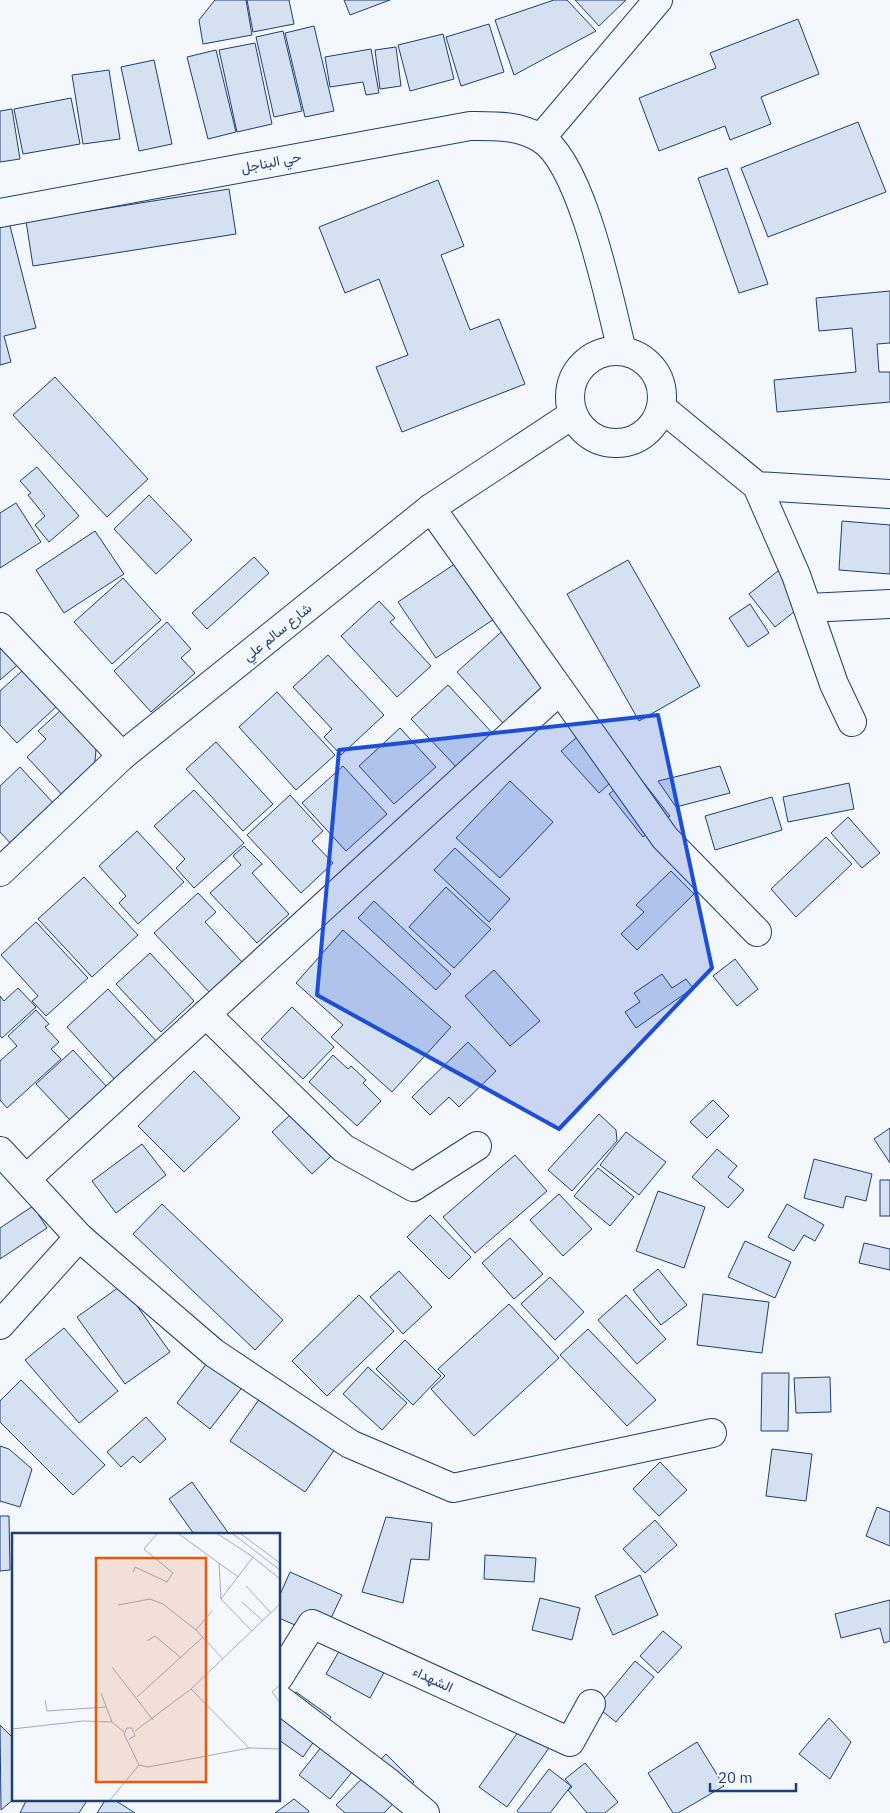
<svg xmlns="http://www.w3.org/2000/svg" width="890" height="1813" font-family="'IBM Plex Sans',Vazirmatn,sans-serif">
  <rect width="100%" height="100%" fill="#f4f7fb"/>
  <g fill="#d5e0f0" stroke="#1d3f73">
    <polygon points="215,0 246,0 252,35 203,44 199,20"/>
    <polygon points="247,0 289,0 294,24 253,32"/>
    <polygon points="344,0 390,0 350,15"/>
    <polygon points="554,0 567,0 596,31 514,75 495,20"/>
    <polygon points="575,0 626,0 599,26"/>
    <polygon points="798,19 819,74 761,97 771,124 730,140 725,126 659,151 639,98 716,68 710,53"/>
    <polygon points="489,24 504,72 461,86 446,37"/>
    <polygon points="314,26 334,111 305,117 285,33"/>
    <polygon points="283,31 302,111 274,117 256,37"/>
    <polygon points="443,34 454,79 410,91 398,45"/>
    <polygon points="255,43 272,124 237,132 219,50"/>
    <polygon points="396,47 401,86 380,89 375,50"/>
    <polygon points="371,49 379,93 366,95 363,82 330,87 325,57"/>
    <polygon points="216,50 236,132 208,139 187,57"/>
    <polygon points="154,60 172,144 139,151 121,67"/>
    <polygon points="109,70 120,139 83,144 72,75"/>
    <polygon points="71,98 80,144 23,154 14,109"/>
    <polygon points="12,109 20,159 0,162 0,111"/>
    <polygon points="858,122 886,192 768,237 741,168"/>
    <polygon points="727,168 768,284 739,293 698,178"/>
    <polygon points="438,180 464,246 441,255 470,330 499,319 525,384 402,432 376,367 408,355 379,279 345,293 319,227"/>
    <polygon points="229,189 236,234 33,266 26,221"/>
    <polygon points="9,222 36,328 4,336 11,362 0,365 0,225"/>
    <polygon points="890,291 890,343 877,344 879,372 890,372 890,402 777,412 774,380 856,372 852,328 819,331 816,298"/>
    <polygon points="55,377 148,479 107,517 13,415"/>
    <polygon points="37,467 79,516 49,542 35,525 45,516 28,495 31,493 20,481"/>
    <polygon points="149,495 192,540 156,574 114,529"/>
    <polygon points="16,503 41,542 0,568 0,513"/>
    <polygon points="842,521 890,525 890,574 839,570"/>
    <polygon points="95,531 124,574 64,613 36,570"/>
    <polygon points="471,553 509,609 436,658 398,602"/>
    <polygon points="254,557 269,573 207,629 192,613"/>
    <polygon points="628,560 700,686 639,721 567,594"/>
    <polygon points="783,567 809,600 775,627 749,594"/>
    <polygon points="123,578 161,620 112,664 74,622"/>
    <polygon points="379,601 395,618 390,622 431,666 397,697 341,636"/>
    <polygon points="750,604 769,633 748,647 729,618"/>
    <polygon points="167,622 191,649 181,658 195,673 151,712 114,671"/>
    <polygon points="509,625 555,675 503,723 457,672"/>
    <polygon points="5,644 21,662 0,680 0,649"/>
    <polygon points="328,655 384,715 341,755 324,737 332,729 293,687"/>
    <polygon points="23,670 57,706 17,743 0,725 0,691"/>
    <polygon points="448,685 496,737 460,771 411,719"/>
    <polygon points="277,692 335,755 296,790 239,727"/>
    <polygon points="61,710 97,739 94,771 65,798 27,757 46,739 38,731"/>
    <polygon points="593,723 631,764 599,793 561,751"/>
    <polygon points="400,728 436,767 394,804 359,766"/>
    <polygon points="216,742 273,804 243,831 186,769"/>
    <polygon points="343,766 387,814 346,851 302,803"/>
    <polygon points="720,766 730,793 676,807 658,781"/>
    <polygon points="20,767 55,805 12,845 0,832 0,786"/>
    <polygon points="636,773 670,816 643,837 609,794"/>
    <polygon points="510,781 553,822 500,878 456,838"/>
    <polygon points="849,783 854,809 788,822 783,797"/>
    <polygon points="194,790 244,843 194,888 176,868 185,859 154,826"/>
    <polygon points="290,795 323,831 312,841 333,863 301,893 247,835"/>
    <polygon points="772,797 782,830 715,850 705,816"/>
    <polygon points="848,817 880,853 862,868 831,833"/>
    <polygon points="137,831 184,882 138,924 119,903 126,896 99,866"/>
    <polygon points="826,837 852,864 796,917 771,889"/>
    <polygon points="244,846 262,864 252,873 289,914 257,943 210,893 241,865 233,856"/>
    <polygon points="455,848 510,899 489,922 434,870"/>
    <polygon points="671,871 694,894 637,950 621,934 644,912 636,905"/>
    <polygon points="84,877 138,935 92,977 38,919"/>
    <polygon points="446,887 491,929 454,968 409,927"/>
    <polygon points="198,893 216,912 205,922 243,963 210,993 154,933"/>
    <polygon points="374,901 451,974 436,990 358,918"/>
    <polygon points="36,922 88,978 46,1016 32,1001 38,996 1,955"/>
    <polygon points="343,930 451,1027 392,1092 331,1037 343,1025 296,983"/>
    <polygon points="150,953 194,1001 161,1032 116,984"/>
    <polygon points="735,959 758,989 737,1006 713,976"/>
    <polygon points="494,970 540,1021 510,1046 465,996"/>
    <polygon points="662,974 672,988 686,979 693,988 636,1028 625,1012 640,1002 634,993"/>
    <polygon points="18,988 36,1007 2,1038 0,1036 0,996 4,1001"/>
    <polygon points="108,989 159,1044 117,1082 67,1027"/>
    <polygon points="292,1007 334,1047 303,1079 261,1039"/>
    <polygon points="36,1010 49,1024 45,1027 59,1042 51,1049 61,1059 7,1108 0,1100 0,1061 17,1046 8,1036"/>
    <polygon points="468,1042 496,1071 459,1107 449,1097 430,1115 412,1097"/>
    <polygon points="73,1050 107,1087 70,1120 36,1084"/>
    <polygon points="333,1055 348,1069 351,1066 366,1080 363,1083 381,1101 357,1126 309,1082"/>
    <polygon points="194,1071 240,1118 184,1172 138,1126"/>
    <polygon points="308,1098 348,1140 312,1174 272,1132"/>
    <polygon points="713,1100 729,1116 707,1138 690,1122"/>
    <polygon points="599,1114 616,1130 617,1141 572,1191 548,1170"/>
    <polygon points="890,1128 890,1163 874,1139"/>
    <polygon points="626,1132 666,1162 639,1195 600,1165"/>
    <polygon points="142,1144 166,1175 116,1213 92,1181"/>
    <polygon points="717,1149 737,1166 728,1177 744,1190 728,1208 692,1177"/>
    <polygon points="515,1155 547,1191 475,1253 443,1217"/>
    <polygon points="814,1159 872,1174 866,1201 846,1196 843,1208 804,1198"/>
    <polygon points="598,1168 634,1197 610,1226 574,1196"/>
    <rect x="880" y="1180" width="10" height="36"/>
    <polygon points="658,1191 705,1207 684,1268 636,1251"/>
    <polygon points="559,1194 592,1229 563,1256 530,1220"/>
    <polygon points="162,1204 283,1320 255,1350 133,1234"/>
    <polygon points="787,1204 824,1225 815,1241 804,1235 794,1251 768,1237"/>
    <polygon points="33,1206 47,1228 0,1259 0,1228"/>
    <polygon points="430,1215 471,1257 449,1279 407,1237"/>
    <polygon points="510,1238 543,1274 514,1299 482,1263"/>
    <polygon points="745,1241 791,1262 775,1298 728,1277"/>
    <polygon points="864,1243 890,1249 890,1270 859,1263"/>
    <polygon points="658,1269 687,1305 661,1325 633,1290"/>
    <polygon points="399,1271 432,1307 403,1334 370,1297"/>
    <polygon points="550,1277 584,1312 555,1340 521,1304"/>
    <polygon points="122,1285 170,1352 125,1384 77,1317"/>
    <polygon points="703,1294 769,1302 762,1353 697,1345"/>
    <polygon points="359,1295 394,1331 327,1396 292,1361"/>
    <polygon points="626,1295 666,1339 637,1364 598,1320"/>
    <polygon points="509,1304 559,1358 474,1436 431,1389 445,1376 438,1369"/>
    <polygon points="64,1328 118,1391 79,1423 25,1360"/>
    <polygon points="588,1329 656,1400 627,1426 560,1355"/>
    <polygon points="405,1340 441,1376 413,1405 376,1369"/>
    <polygon points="210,1359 244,1385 210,1429 177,1403"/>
    <polygon points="368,1367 407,1403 382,1430 343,1394"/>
    <polygon points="762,1373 789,1373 788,1431 761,1431"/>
    <polygon points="830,1377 831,1412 796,1413 794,1378"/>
    <polygon points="21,1380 105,1465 73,1495 0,1422 0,1401"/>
    <polygon points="267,1388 342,1439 305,1492 230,1441"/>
    <polygon points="146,1417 166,1439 140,1463 133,1456 121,1467 107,1452"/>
    <polygon points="0,1446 9,1449 32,1469 20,1507 0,1501"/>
    <polygon points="772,1449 812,1454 806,1501 766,1496"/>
    <polygon points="660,1462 687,1490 659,1516 633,1489"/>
    <polygon points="192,1482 229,1534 194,1534 169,1499"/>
    <polygon points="877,1507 890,1512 890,1546 866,1536"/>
    <polygon points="0,1516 9,1516 10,1570 0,1571"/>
    <polygon points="386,1517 432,1523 429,1560 411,1559 403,1603 362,1592"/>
    <polygon points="655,1520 677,1545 645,1573 623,1549"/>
    <polygon points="485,1555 536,1558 534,1582 484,1579"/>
    <polygon points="290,1572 342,1595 322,1637 279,1618 279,1597"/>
    <polygon points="640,1575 658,1615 613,1635 595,1596"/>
    <polygon points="540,1598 580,1608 572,1640 532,1630"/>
    <polygon points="890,1600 890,1641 884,1643 880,1628 841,1638 835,1614"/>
    <polygon points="663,1631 682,1647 658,1673 640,1656"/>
    <polygon points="350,1632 393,1656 370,1698 326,1674"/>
    <polygon points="635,1661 654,1677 616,1722 597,1707"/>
    <polygon points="296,1692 331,1717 303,1757 279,1740 279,1716"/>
    <polygon points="829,1718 851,1742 830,1779 799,1754"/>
    <polygon points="0,1725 14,1739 14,1799 1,1810"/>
    <polygon points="521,1728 549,1748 507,1807 479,1787"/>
    <polygon points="335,1730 366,1755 330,1799 299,1775"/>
    <polygon points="697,1742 724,1786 678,1813 673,1813 648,1773"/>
    <polygon points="386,1754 414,1782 384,1813 345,1813 336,1805"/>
    <polygon points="585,1763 618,1802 605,1813 587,1813 568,1790 572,1787 565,1779"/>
    <polygon points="549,1769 571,1786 550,1813 519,1813 517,1811"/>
    <polygon points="27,1799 88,1799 79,1813 20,1813"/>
    <polygon points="106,1799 113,1799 135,1813 97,1813"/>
    <polygon points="294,1799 309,1811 308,1813 275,1813"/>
  </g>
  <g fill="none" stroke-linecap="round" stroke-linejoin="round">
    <defs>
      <g id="minor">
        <polyline points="541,138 658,0"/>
        <path d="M0,213L470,126C494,126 518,125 540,138C582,162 610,303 622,351"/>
        <circle cx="616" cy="397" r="46"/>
        <polyline points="662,408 757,486 890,494"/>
        <polyline points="757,486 796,575 834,684 852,722"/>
        <polyline points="431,508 665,838 757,932"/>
        <polyline points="808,608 890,604"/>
        <polyline points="0,627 122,756"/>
        <polyline points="0,872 122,756 431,508 572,415"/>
        <polyline points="206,1014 343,1148 413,1187 477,1146"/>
        <polyline points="0,1151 79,1237 214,1353 350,1444 453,1488 712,1433"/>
        <polyline points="26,1179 560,690"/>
        <polyline points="0,1325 79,1237"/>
        <polyline points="279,1677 312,1624 570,1742 591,1704"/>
        <polyline points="279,1699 389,1783 425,1813"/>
      </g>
    </defs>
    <use href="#minor" stroke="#1d3f73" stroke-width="30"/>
    <use href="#minor" stroke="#f4f7fb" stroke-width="28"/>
  </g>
  <path fill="#1d4ed8" fill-opacity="0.2" stroke="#1d4ed8" stroke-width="4" stroke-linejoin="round" d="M658,715L712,968L559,1129L317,995L339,750Z"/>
  <g text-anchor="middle" stroke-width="4" stroke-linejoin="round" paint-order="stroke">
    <g font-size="14" fill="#1d3f73" stroke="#f4f7fb">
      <text transform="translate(271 162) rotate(-11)" y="5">حي البناجل</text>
      <text transform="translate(277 632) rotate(-39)" y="5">شارع سالم علي</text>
      <text transform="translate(433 1679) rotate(25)" y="5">الشهداء</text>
    </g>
  </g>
  <g transform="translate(12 1533)">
    <rect width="268" height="268" fill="#f4f7fb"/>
    <path fill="none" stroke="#9eadc5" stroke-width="1" d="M167,1L226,44M206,1L241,24L209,66L207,30M221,1L268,37M229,1L268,30M241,24L268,46M121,39L123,34L155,49L161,40L132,16L145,1M234,53L259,80M209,66L240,98M230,69L251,88M106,72L138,66L151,71L184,97L211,126M184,97L200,78M135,108L143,103L168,124M100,134L141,187M268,152L260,159L268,170M179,156L237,215M89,160L100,189M125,164L191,104M33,167L35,178L94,174M0,196L71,188L100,189L112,199M123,198L179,156L268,71M117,206L123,203L120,195H115L112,201L127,232M127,232L136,234L237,215L268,216M98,267L127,232"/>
    <path fill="#e8590c" fill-opacity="0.15" stroke="#e8590c" stroke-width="2.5" d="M84,25H194V249H84Z"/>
    <rect width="268" height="268" fill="none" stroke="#1d3f73" stroke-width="2.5"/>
  </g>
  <path d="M710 1783v8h86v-8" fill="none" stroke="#1d3f73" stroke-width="2.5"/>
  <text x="718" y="1783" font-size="15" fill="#1d3f73" stroke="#f4f7fb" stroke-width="4" paint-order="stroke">20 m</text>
</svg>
